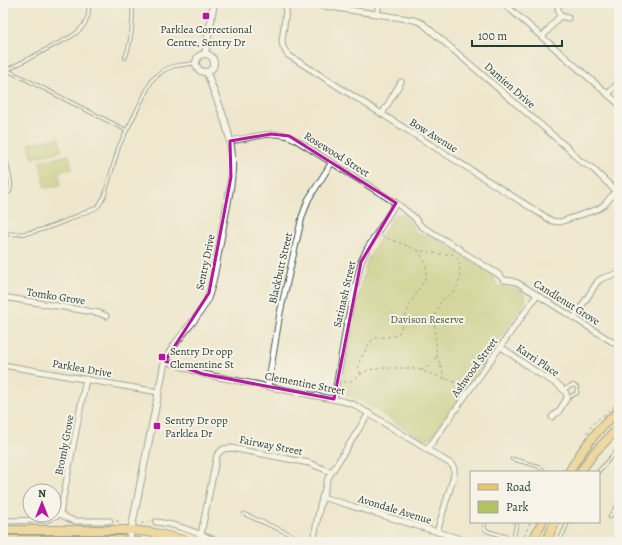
<svg xmlns="http://www.w3.org/2000/svg" width="622" height="545" font-family="Alegreya,serif">
  <rect width="100%" height="100%" fill="#f7f3e8"/>
  <filter id="ink" filterUnits="userSpaceOnUse"><feTurbulence type="fractalNoise" baseFrequency=".025" numOctaves="2"/><feDisplacementMap in="SourceGraphic" scale="8" xChannelSelector="R" yChannelSelector="G"/><feConvolveMatrix kernelMatrix="1 2 1 2 8 2 1 2 1" color-interpolation-filters="sRGB"/></filter>
  <filter id="wash" filterUnits="userSpaceOnUse"><feTurbulence type="fractalNoise" baseFrequency=".012" numOctaves="4" result="noise"/><feDisplacementMap in="SourceGraphic" scale="16" xChannelSelector="R" yChannelSelector="G"/><feGaussianBlur stdDeviation="0.9" result="paint"/><feColorMatrix in="noise" values="0 0 0 0 0 0 0 0 0 0 0 0 0 0 0 0 0 1.4 0 .05"/><feComposite in="paint" operator="in"/></filter>
  <g filter="url(#wash)">
    <rect width="100%" height="100%" fill="#efe7cd"/>
    <g fill="#b3c265" stroke="#69804c">
      <polygon points="59,138 62,151 32,158 29,144"/>
      <polygon points="69,155 72,169 58,172 61,185 45,188 40,161"/>
      <path d="M398,214C416,214 405,237 429,235L494,275C493,298 521,278 526,300L479,370L430,438L423,439L401,426L362,401L345,394L341,390L358,298L367,261L393,216Z"/>
    </g>
  </g>
  <g filter="url(#ink)">
    <g fill="none" stroke-linecap="round" stroke-linejoin="round">
      <defs>
        <g id="service">
          <path d="M125,58C131,45 134,17 132,3"/>
          <polyline points="7,70 126,130"/>
          <path d="M3,72L72,36C84,28 91,17 88,3"/>
          <polyline points="3,146 11,183 10,191 3,197"/>
          <path d="M3,233C34,239 67,219 96,208L99,205L104,197L119,146L152,80L164,70L174,66L196,63"/>
          <polyline points="564,389 573,385 577,387 577,393 567,398"/>
          <polyline points="512,459 538,466 545,472"/>
          <polyline points="598,472 619,448"/>
          <polyline points="244,514 308,542"/>
          <polyline points="610,517 619,503"/>
          <polyline points="485,522 484,528 487,531 510,538 514,535 517,522"/>
          <polyline points="559,542 568,522"/>
        </g>
        <g id="minor">
          <polyline points="287,3 282,41 283,47 288,55 552,221 560,222 598,209 604,205 616,191"/>
          <path d="M305,3C341,9 378,14 414,20L422,23L570,150L580,161L592,168L619,194"/>
          <polyline points="503,3 619,104"/>
          <polyline points="558,8 560,16 568,18"/>
          <polyline points="377,14 379,3"/>
          <polyline points="542,37 560,16"/>
          <polyline points="608,94 619,82"/>
          <polyline points="382,114 401,82"/>
          <path d="M230,141C251,138 274,129 293,138L396,203L414,217L421,226L461,250"/>
          <polyline points="464,253 498,274 504,280 512,281 518,283 619,346"/>
          <polyline points="3,297 99,313 106,316"/>
          <polyline points="574,318 598,281 603,278 619,273"/>
          <polyline points="501,347 535,371 560,386 566,393 567,398 559,411 552,417"/>
          <polyline points="165,361 203,374 342,401 353,404 451,464 454,468 454,475 437,532"/>
          <polyline points="3,365 158,392"/>
          <polyline points="268,386 280,313 302,217 308,200 332,162"/>
          <polyline points="334,399 347,322 361,262 367,249 396,203"/>
          <polyline points="427,450 537,295"/>
          <polyline points="322,497 461,539"/>
          <polyline points="60,514 86,379"/>
          <polyline points="3,521 46,520 60,514 69,519 75,521 110,521"/>
          <path d="M156,522C177,524 200,534 219,542"/>
          <polyline points="201,534 217,455 223,449 231,448 309,463 331,472"/>
          <polyline points="313,542 320,506 328,478 369,413"/>
        </g>
        <g id="tertiary">
          <circle cx="205" cy="63" r="9"/>
          <polyline points="205,54 214,3"/>
          <path d="M129,541L164,365C172,341 194,325 206,302C214,284 216,262 220,243C225,210 237,174 230,141C226,117 214,95 207,72"/>
        </g>
        <g id="primary">
          <path d="M569,472C582,449 598,428 619,411"/>
          <polyline points="580,472 594,453 619,427"/>
          <polyline points="3,530 131,530 155,533 192,542"/>
          <polyline points="3,540 120,540 139,542"/>
          <polyline points="532,542 542,522"/>
          <polyline points="546,542 555,522"/>
        </g>
      </defs>
      <use href="#service" stroke="#3e564b" stroke-width="4.5"/>
      <use href="#minor" stroke="#3e564b" stroke-width="7"/>
      <use href="#tertiary" stroke="#3e564b" stroke-width="8"/>
      <use href="#primary" stroke="#3e564b" stroke-width="10"/>
      <g stroke="#3e564b" stroke-width="1" stroke-dasharray="3 3" stroke-linecap="butt">
        <polyline points="382,236 417,250 439,254 452,254 456,257 459,262 460,277 458,286 452,293 441,301 436,313 434,319 437,356 445,379"/>
        <path d="M421,370C429,367 433,364 436,357"/>
        <polyline points="361,374 358,366 359,362 370,342 375,338 395,336 399,333 410,304 426,277 426,264 418,250"/>
        <polyline points="344,382 349,382 368,370 383,368 408,368 420,370 466,386"/>
        <polyline points="586,433 594,423 619,402"/>
        <polyline points="560,472 562,469"/>
        <polyline points="116,521 122,522"/>
        <polyline points="141,524 145,522 151,522"/>
        <polyline points="522,542 530,522"/>
      </g>
      <use href="#service" stroke="#fff" stroke-width="2.5"/>
      <use href="#minor" stroke="#fff" stroke-width="5"/>
      <use href="#tertiary" stroke="#fff" stroke-width="6"/>
      <use href="#primary" stroke="#ebc669" stroke-width="8"/>
    </g>
  </g>
  <path d="M0 0H622V545H0ZM271,134L289,136L396,203L361,262L334,399L203,374L165,361L209,293L231,177L230,141Z" fill="#efe7cd" fill-opacity=".55" fill-rule="evenodd"/>
  <path fill="none" stroke="#b5179e" stroke-width="3" stroke-linejoin="round" d="M271,134L289,136L396,203L361,262L334,399L203,374L165,361L209,293L231,177L230,141Z"/>
  <g fill="#b5179e" stroke="#f7f3e8" stroke-width="1.5">
    <rect x="202" y="12" width="8" height="8" rx="2"/>
    <rect x="158" y="353" width="8" height="8" rx="2"/>
    <rect x="153" y="422" width="8" height="8" rx="2"/>
  </g>
  <g text-anchor="middle" stroke-width="4" stroke-linejoin="round" paint-order="stroke">
    <g font-size="11" fill="#1f3d34" stroke="#f7f3e8" text-anchor="start">
      <text x="206" y="33" text-anchor="middle">Parklea Correctional<tspan x="206" dy="13">Centre, Sentry Dr</tspan></text>
      <text x="170" y="355">Sentry Dr opp<tspan x="170" dy="13">Clementine St</tspan></text>
      <text x="165" y="424">Sentry Dr opp<tspan x="165" dy="13">Parklea Dr</tspan></text>
    </g>
    <g font-size="11" fill="#1f3d34" stroke="#f7f3e8">
      <text transform="translate(510 85) rotate(41)" y="4">Damien Drive</text>
      <text transform="translate(434 135) rotate(32)" y="4">Bow Avenue</text>
      <text transform="translate(337 154) rotate(32)" y="4">Rosewood Street</text>
      <text transform="translate(205 262) rotate(-78)" y="4">Sentry Drive</text>
      <text transform="translate(280 268) rotate(-77)" y="4">Blackbutt Street</text>
      <text transform="translate(344 294) rotate(-77)" y="4">Satinash Street</text>
      <text transform="translate(56 296) rotate(9)" y="4">Tomko Grove</text>
      <text transform="translate(567 302) rotate(32)" y="4">Candlenut Grove</text>
      <text transform="translate(538 360) rotate(34)" y="4">Karri Place</text>
      <text transform="translate(474 367) rotate(-54)" y="4">Ashwood Street</text>
      <text transform="translate(82 368) rotate(10)" y="4">Parklea Drive</text>
      <text transform="translate(305 383) rotate(11)" y="4">Clementine Street</text>
      <text transform="translate(64 445) rotate(-79)" y="4">Bromly Grove</text>
      <text transform="translate(271 445) rotate(11)" y="4">Fairway Street</text>
      <text transform="translate(395 509) rotate(17)" y="4">Avondale Avenue</text>
    </g>
    <g font-size="11" fill="#3d583e" stroke="#f7f3e8">
      <text x="427" y="323">Davison Reserve</text>
    </g>
  </g>
  <rect width="622" height="545" fill="none" stroke="#f7f3e8" stroke-width="16"/>
  <rect x="470" y="471" width="130" height="52" fill="#f7f3e8" stroke="#a1aaa0"/>
  <rect x="478" y="484" width="20" height="6" fill="#ebc669" stroke="#a1aaa0"/>
  <text x="506" y="491" font-size="12" fill="#1f3d34">Road</text>
  <rect x="478" y="501" width="20" height="12" fill="#b3c265" stroke="#a1aaa0"/>
  <text x="506" y="511" font-size="12" fill="#1f3d34">Park</text>
  <g transform="translate(42 503)"><circle r="19" fill="#f7f3e8" stroke="#a1aaa0"/>
  <path d="M0-3L7 15L0 10L-7 15Z" fill="#b5179e"/>
  <text y="-6" font-size="11" font-weight="bold" text-anchor="middle" fill="#1f3d34">N</text>
  </g>
  <path d="M472 40v6h90v-6" fill="none" stroke="#1f3d34" stroke-width="2"/>
  <text x="478" y="40" font-size="12" fill="#1f3d34" stroke="#f7f3e8" stroke-width="3" paint-order="stroke">100 m</text>
</svg>
